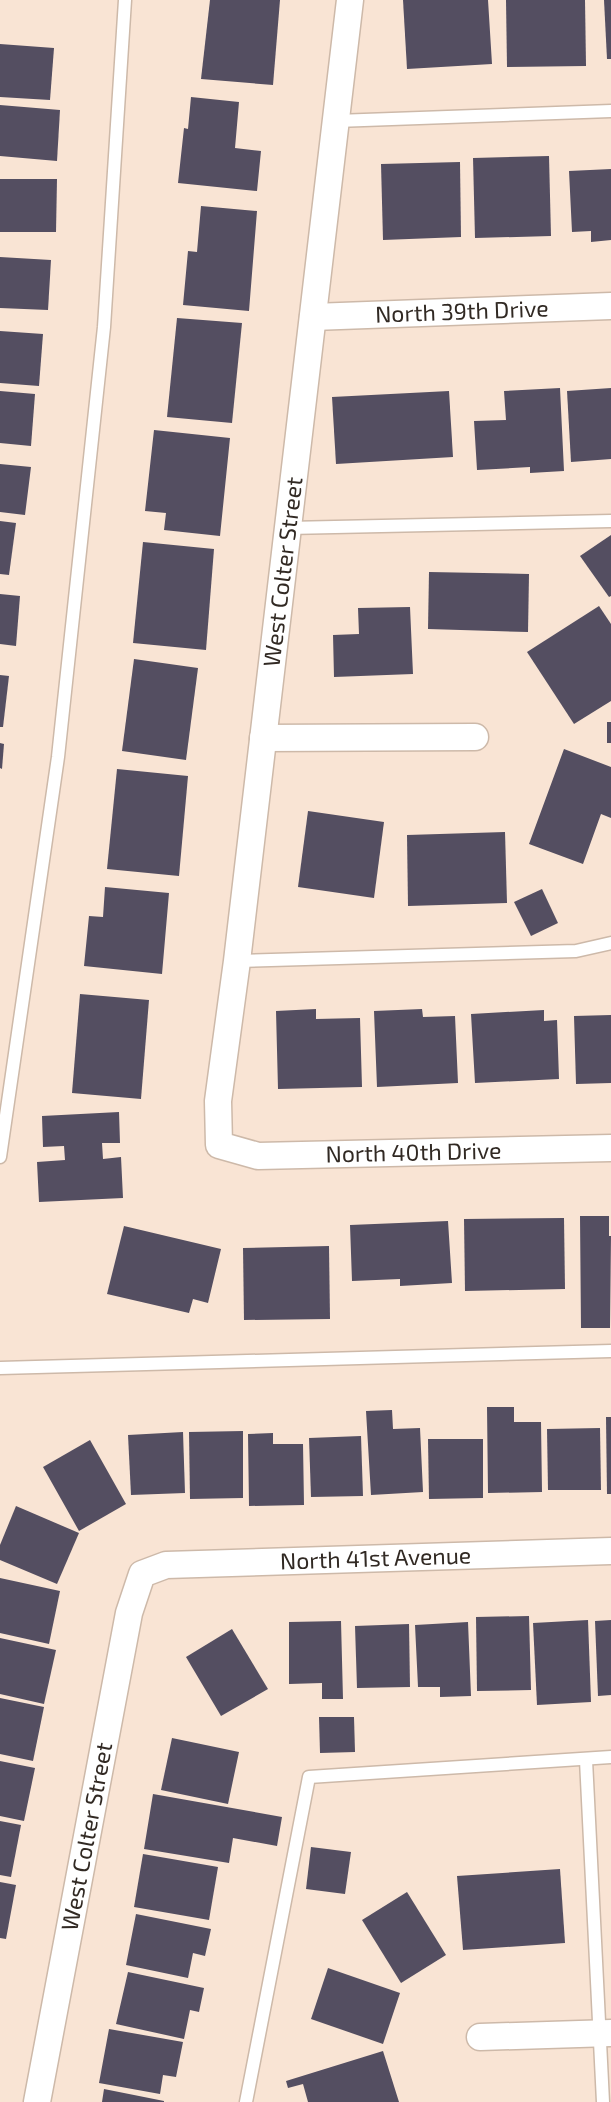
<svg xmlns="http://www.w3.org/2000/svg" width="611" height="2102" font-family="'Exo 2',sans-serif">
  <rect width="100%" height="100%" fill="#f9e4d4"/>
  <g fill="#544e61">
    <polygon points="210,0 280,0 273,85 201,79"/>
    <polygon points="403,0 488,0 492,64 407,69"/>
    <polygon points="506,0 585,0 586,66 507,67"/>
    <polygon points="604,0 611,0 611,59 607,59"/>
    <polygon points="0,44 54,48 50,100 0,97"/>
    <polygon points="191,97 239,102 235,148 261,151 257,191 178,183 184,128 188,129"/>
    <polygon points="0,105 60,110 57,161 0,156"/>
    <polygon points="549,156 551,236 475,238 473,158"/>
    <polygon points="460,162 461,237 383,240 381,164"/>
    <polygon points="611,169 611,240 591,242 591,231 572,232 569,171"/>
    <polygon points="0,179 57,179 56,232 0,232"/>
    <polygon points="201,206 257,211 249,311 183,305 188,251 197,252"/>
    <polygon points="0,257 51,260 48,310 0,308"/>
    <polygon points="177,318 242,323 232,423 167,417"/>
    <polygon points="0,331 43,334 39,386 0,383"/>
    <polygon points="560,388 564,471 530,473 530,467 477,470 474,421 506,420 504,391"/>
    <polygon points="611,388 611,459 571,462 567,391"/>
    <polygon points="0,391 35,394 31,446 0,443"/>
    <polygon points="449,391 453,457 336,464 332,397"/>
    <polygon points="154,430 230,438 220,536 164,530 166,513 145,511"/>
    <polygon points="0,464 31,467 25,515 0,512"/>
    <polygon points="0,521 16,523 9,575 0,574"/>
    <polygon points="611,535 611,596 609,597 580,556"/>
    <polygon points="143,542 214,549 206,650 133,643"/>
    <polygon points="429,572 529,574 528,632 428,629"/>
    <polygon points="0,594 20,596 16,646 0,644"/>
    <polygon points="599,606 611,624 611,701 574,724 527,652"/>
    <polygon points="410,607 413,674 334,677 333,635 359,634 358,608"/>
    <polygon points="134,659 198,668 186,760 122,751"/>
    <polygon points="0,675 9,676 3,727 0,727"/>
    <rect x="607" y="722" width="4" height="21"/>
    <polygon points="0,743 4,744 2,769 0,768"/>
    <polygon points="564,749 611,767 611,818 601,814 583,864 529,844"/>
    <polygon points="117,769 188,776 179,876 107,869"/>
    <polygon points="308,811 384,822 374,898 298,887"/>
    <polygon points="505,832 507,903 408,906 407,835"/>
    <polygon points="105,887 169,893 162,974 84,966 89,916 103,917"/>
    <polygon points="542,889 558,923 531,936 514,902"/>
    <polygon points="80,994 149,1000 141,1099 72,1093"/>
    <polygon points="316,1009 316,1019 360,1018 362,1087 278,1089 276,1011"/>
    <polygon points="422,1009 423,1017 455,1016 458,1083 377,1087 374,1011"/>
    <polygon points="544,1010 544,1021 557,1020 559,1079 475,1083 471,1014"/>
    <polygon points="611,1015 611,1083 576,1084 574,1016"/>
    <polygon points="119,1112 120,1143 102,1143 103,1159 121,1157 123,1198 39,1202 37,1162 65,1160 64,1146 43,1147 42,1116"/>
    <polygon points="580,1216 609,1216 609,1236 611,1236 610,1328 581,1328"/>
    <polygon points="564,1218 565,1289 465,1291 464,1219"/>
    <polygon points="448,1221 452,1283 400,1286 400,1279 352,1281 350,1225"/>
    <polygon points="124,1226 221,1249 208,1303 193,1299 189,1313 107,1294"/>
    <polygon points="329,1246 330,1319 244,1320 243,1248"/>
    <polygon points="487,1407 514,1407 514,1422 541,1422 542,1492 488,1493"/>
    <polygon points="392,1410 393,1429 420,1428 423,1492 371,1495 366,1411"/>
    <polygon points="606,1417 611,1417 611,1494 607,1494"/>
    <polygon points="600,1428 601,1490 548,1490 547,1429"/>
    <polygon points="243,1431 243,1498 190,1499 189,1432"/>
    <polygon points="183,1432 185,1493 131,1495 128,1435"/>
    <polygon points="273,1433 273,1444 303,1444 304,1505 249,1506 248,1434"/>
    <polygon points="361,1436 363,1496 311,1497 309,1438"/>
    <polygon points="428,1439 483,1439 483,1498 429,1499"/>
    <polygon points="90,1440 126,1504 79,1531 43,1467"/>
    <polygon points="16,1506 79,1533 57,1584 0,1560 0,1545"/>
    <polygon points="0,1578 60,1591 49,1644 0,1633"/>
    <polygon points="529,1616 531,1690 477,1691 476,1617"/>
    <polygon points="588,1620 591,1702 537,1705 533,1623"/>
    <polygon points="611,1620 611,1695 598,1696 595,1621"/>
    <polygon points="341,1621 343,1699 322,1699 322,1683 289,1684 289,1622"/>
    <polygon points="468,1622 471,1696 440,1697 440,1687 418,1687 415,1625"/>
    <polygon points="409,1624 410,1687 357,1688 355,1626"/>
    <polygon points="232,1629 268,1689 221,1716 186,1657"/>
    <polygon points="0,1638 56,1650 44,1704 0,1694"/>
    <polygon points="0,1698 44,1707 33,1761 0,1754"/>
    <polygon points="319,1717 354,1717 355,1752 320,1753"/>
    <polygon points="172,1738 239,1752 228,1804 161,1790"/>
    <polygon points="0,1761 35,1768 24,1821 0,1816"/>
    <polygon points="153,1794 282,1817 277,1846 233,1838 229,1863 144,1849"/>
    <polygon points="0,1821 21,1825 11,1877 0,1875"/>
    <polygon points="311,1847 351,1852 345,1894 306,1889"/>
    <polygon points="143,1854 218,1867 209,1920 134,1907"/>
    <polygon points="560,1869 565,1943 463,1950 457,1876"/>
    <polygon points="0,1882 16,1885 6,1939 0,1938"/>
    <polygon points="407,1892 446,1955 401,1983 362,1920"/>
    <polygon points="136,1914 211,1929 205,1956 193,1953 188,1978 126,1965"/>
    <polygon points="328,1968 400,1993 383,2044 311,2019"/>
    <polygon points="128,1972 204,1988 199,2012 190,2010 184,2039 116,2024"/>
    <polygon points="109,2029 183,2042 176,2077 163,2075 160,2094 99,2083"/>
    <polygon points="383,2051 399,2102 308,2102 303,2084 288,2088 286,2081"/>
    <polygon points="104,2089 164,2101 164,2102 102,2102"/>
  </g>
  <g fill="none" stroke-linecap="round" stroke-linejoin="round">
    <defs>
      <g id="service">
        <polyline points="336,121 611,111"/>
        <polyline points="288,528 611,521"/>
        <polyline points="237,961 576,951 611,943"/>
        <polyline points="0,1157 58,757 104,327 125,0"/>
        <polyline points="0,1368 611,1351"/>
        <polyline points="586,1760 603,2102"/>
        <polyline points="246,2102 309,1777 611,1757"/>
      </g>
      <g id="minor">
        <path id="s1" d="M350,0L237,961L218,1101L219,1145L258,1156L611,1148"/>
        <path id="s2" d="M313,317L611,306"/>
        <polyline points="263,738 475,737"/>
        <polyline points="480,2037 611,2033"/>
        <path id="s3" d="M37,2102L129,1613L142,1574L166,1565L611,1551"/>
      </g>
    </defs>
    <use href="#service" stroke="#cdb9a9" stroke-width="15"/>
    <use href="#minor" stroke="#cdb9a9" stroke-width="29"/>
    <use href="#service" stroke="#fff" stroke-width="12"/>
    <use href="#minor" stroke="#fff" stroke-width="26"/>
  </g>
  <g text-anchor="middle" stroke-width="7" stroke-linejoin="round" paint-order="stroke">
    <g font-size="23" fill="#312923" stroke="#fff">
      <text dy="8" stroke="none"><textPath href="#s2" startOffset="149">North 39th Drive</textPath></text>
      <text transform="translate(283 572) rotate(-83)" y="8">West Colter Street</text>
      <text dy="8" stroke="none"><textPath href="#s1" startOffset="1349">North 40th Drive</textPath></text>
      <text dy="8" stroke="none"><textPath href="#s3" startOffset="774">North 41st Avenue</textPath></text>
      <text dy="8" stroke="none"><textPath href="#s3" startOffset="270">West Colter Street</textPath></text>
    </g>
  </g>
</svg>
